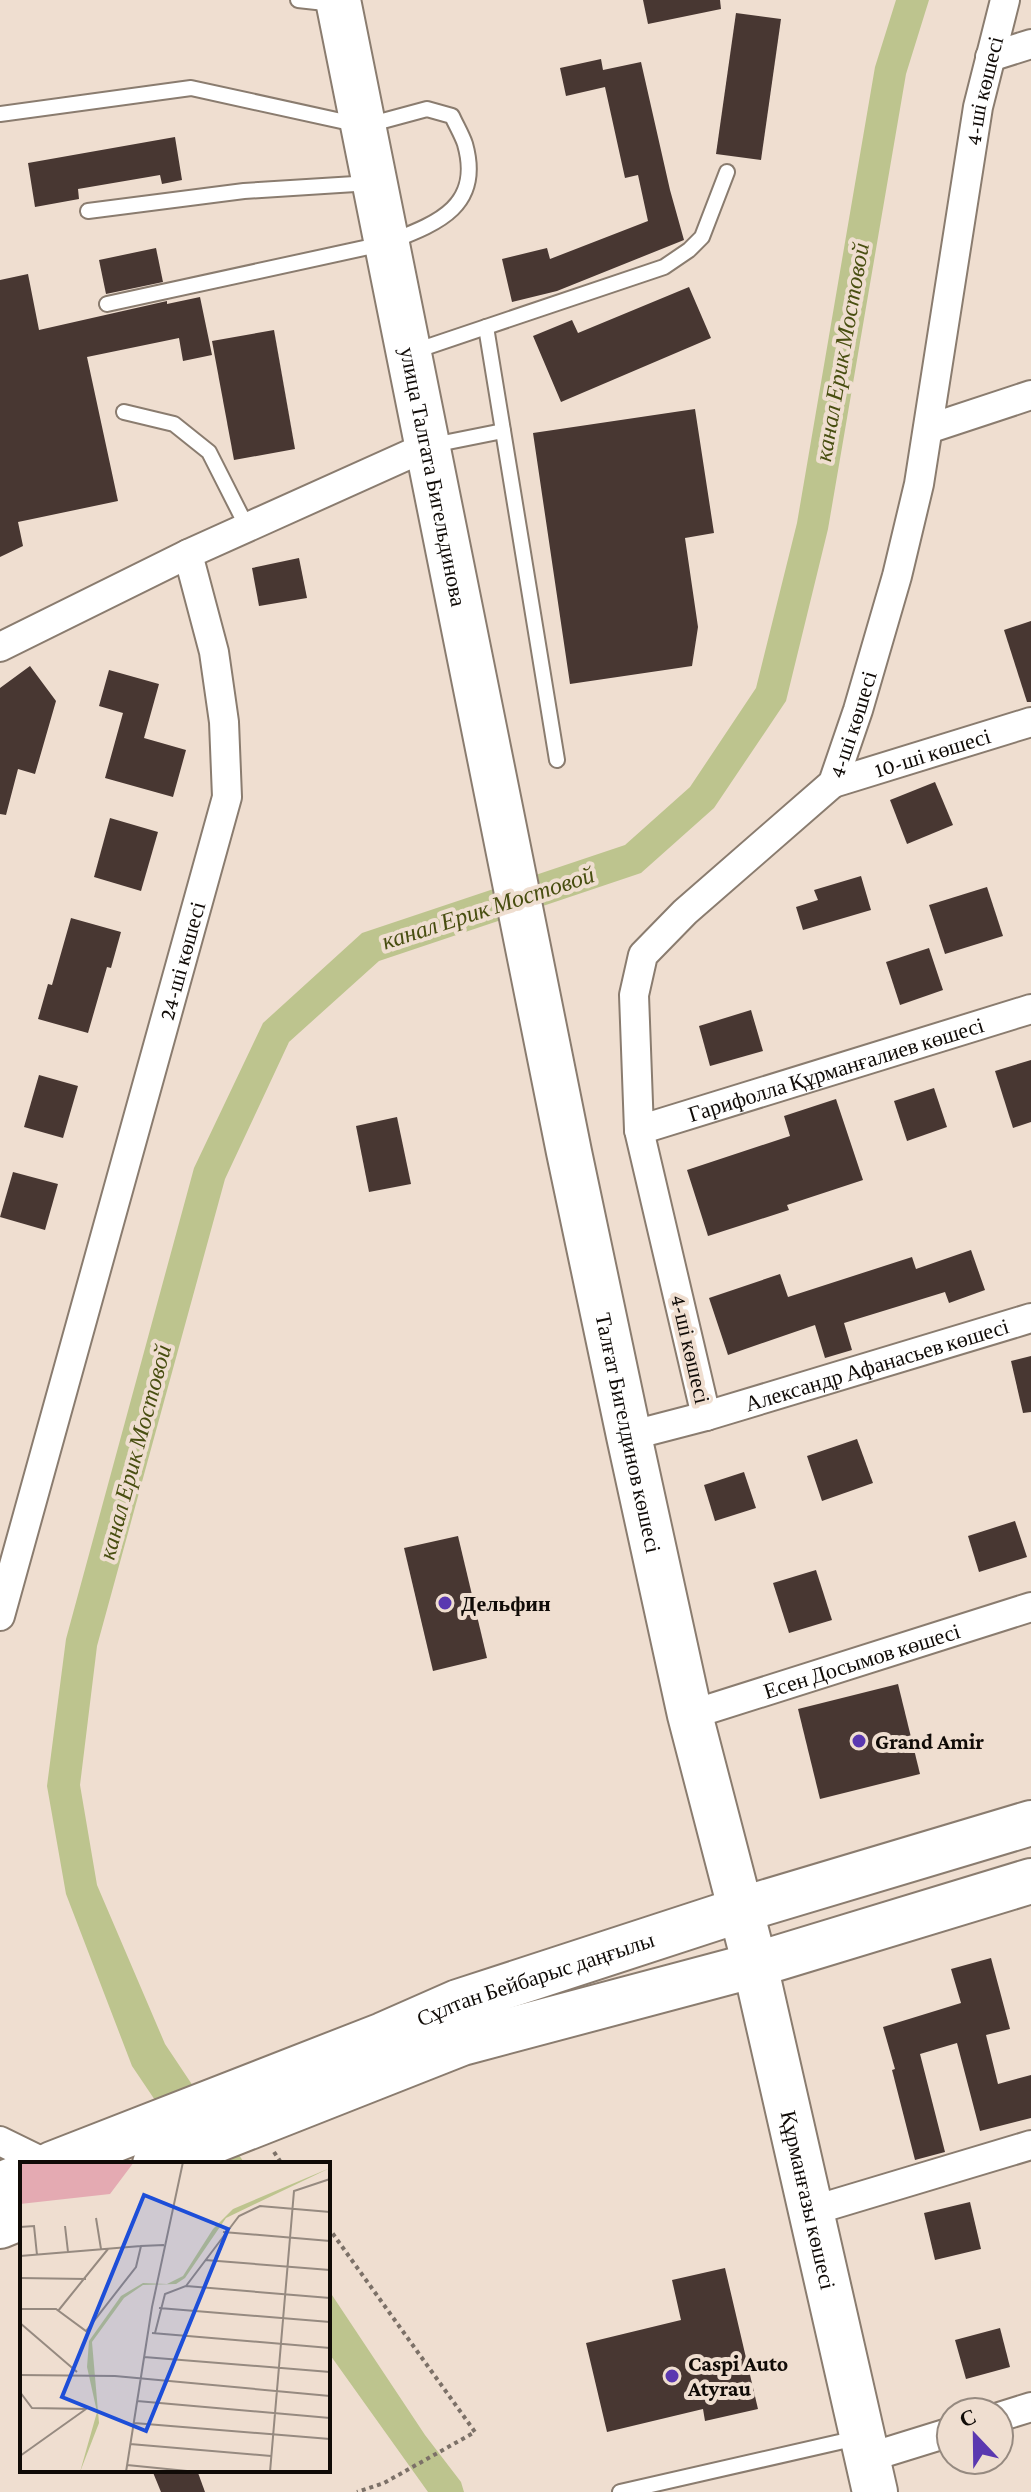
<svg xmlns="http://www.w3.org/2000/svg" width="1031" height="2492" font-family="'Crimson Pro',serif">
  <rect width="100%" height="100%" fill="#efded0"/>
  <g fill="#bdc48e">
    <polygon points="896,0 929,0 906,74 828,529 786,701 714,808 641,873 379,961 289,1042 225,1179 97,1646 80,1785 97,1885 165,2044 245,2164 198,2164 132,2066 66,1894 47,1786 66,1639 194,1168 263,1023 362,933 625,845 690,787 756,688 797,523 875,67"/>
    <polygon points="328,2289 425,2435 461,2482 464,2492 428,2492 328,2352"/>
  </g>
  <g fill="#483732">
    <polygon points="643,0 720,0 721,9 648,24"/>
    <polygon points="736,13 781,19 761,160 716,154"/>
    <polygon points="601,59 603,70 641,62 670,190 684,240 557,291 512,302 502,259 547,248 550,259 648,221 638,175 625,178 605,87 566,96 560,68"/>
    <polygon points="175,137 182,180 162,184 160,175 78,189 79,199 35,207 28,163"/>
    <polygon points="156,248 163,282 106,294 99,260"/>
    <polygon points="28,274 39,330 167,301 167,304 200,297 212,355 183,361 179,338 87,357 118,501 18,522 23,546 0,557 0,280"/>
    <polygon points="689,287 711,338 561,402 533,336 572,320 578,333"/>
    <polygon points="274,330 295,449 234,460 212,341"/>
    <polygon points="695,409 714,533 685,538 698,627 692,666 570,684 533,433"/>
    <polygon points="299,558 307,598 259,606 252,568"/>
    <polygon points="1031,621 1031,702 1027,702 1004,630"/>
    <polygon points="30,666 56,701 35,774 18,769 6,815 0,814 0,688"/>
    <polygon points="109,670 159,684 144,738 186,750 173,797 105,778 123,713 99,706"/>
    <polygon points="935,782 953,825 907,844 890,800"/>
    <polygon points="110,818 158,832 141,891 94,877"/>
    <polygon points="861,876 871,910 803,930 796,907 818,900 814,890"/>
    <polygon points="987,887 1003,936 945,954 929,905"/>
    <polygon points="71,918 121,932 111,968 107,967 88,1033 38,1019 48,984 52,985"/>
    <polygon points="929,948 943,990 900,1005 886,962"/>
    <polygon points="751,1010 763,1051 710,1066 699,1026"/>
    <polygon points="1031,1060 1031,1122 1013,1128 995,1071"/>
    <polygon points="39,1075 78,1086 63,1138 24,1127"/>
    <polygon points="934,1088 947,1127 907,1141 894,1101"/>
    <polygon points="836,1099 863,1180 787,1205 789,1210 708,1236 687,1170 790,1136 784,1116"/>
    <polygon points="397,1117 411,1184 369,1192 356,1126"/>
    <polygon points="13,1172 58,1184 45,1230 0,1217"/>
    <polygon points="971,1250 985,1290 949,1303 945,1292 844,1323 852,1350 825,1358 815,1325 728,1355 709,1298 780,1274 788,1297 912,1257 916,1269"/>
    <polygon points="1031,1356 1031,1412 1023,1413 1011,1361"/>
    <polygon points="857,1439 873,1483 822,1501 807,1456"/>
    <polygon points="744,1472 756,1508 715,1521 704,1485"/>
    <polygon points="1015,1521 1027,1557 979,1572 968,1536"/>
    <polygon points="458,1536 487,1658 433,1671 404,1548"/>
    <polygon points="816,1570 832,1620 789,1633 773,1583"/>
    <polygon points="898,1684 920,1774 820,1799 798,1709"/>
    <polygon points="991,1958 1010,2029 986,2035 998,2084 1031,2075 1031,2118 980,2131 957,2043 920,2054 945,2152 915,2160 892,2070 895,2069 883,2027 961,2003 951,1969"/>
    <polygon points="970,2202 981,2249 935,2260 924,2213"/>
    <polygon points="725,2268 758,2409 705,2421 703,2409 607,2432 586,2343 681,2320 672,2280"/>
    <polygon points="1000,2328 1010,2367 966,2379 955,2340"/>
    <polygon points="152,2470 197,2470 205,2492 161,2492"/>
  </g>
  <g fill="none" stroke-linecap="round" stroke-linejoin="round">
    <defs>
      <g id="lane">
        <polyline points="298,0 334,4"/>
        <path d="M0,114L191,88L364,126L427,109L452,116C456,125 462,135 465,144C483,208 435,224 387,243L107,304"/>
        <polyline points="88,211 244,191 371,183"/>
        <polyline points="486,327 557,760"/>
        <polyline points="412,352 664,267 689,250 702,237 727,172"/>
        <polyline points="124,412 174,424 209,452 247,527"/>
        <polyline points="433,445 503,431"/>
        <polyline points="620,2492 857,2438"/>
      </g>
      <g id="street">
        <polyline points="990,57 1031,44"/>
        <polyline points="928,429 1031,395"/>
        <polyline points="0,647 188,554"/>
        <path id="s1" d="M833,783L1031,722"/>
        <path id="s2" d="M639,1130L1031,1009"/>
        <path id="s3" d="M706,1416L639,1130L634,995L643,955L685,912L833,783L858,710L897,576L919,484L978,107L1005,0"/>
        <path id="s4" d="M629,1436L706,1416L1031,1318"/>
        <path id="s5" d="M0,1616L227,797L224,722L214,652L188,554L428,446"/>
        <path id="s6" d="M690,1715L1031,1607"/>
        <polyline points="0,2141 47,2164"/>
        <polyline points="811,2211 1031,2145"/>
        <polyline points="999,2417 1031,2407"/>
        <polyline points="867,2458 951,2432"/>
      </g>
      <g id="primary">
        <path id="s7" d="M338,0L569,1152L629,1436L690,1715L755,1965L875,2492"/>
        <path id="s8" d="M52,2164L383,2035L458,2002L740,1910L1031,1823"/>
        <polyline points="155,2164 462,2043 755,1965 1031,1881"/>
        <polyline points="0,2185 22,2176"/>
        <polyline points="0,2226 22,2217"/>
      </g>
    </defs>
    <use href="#lane" stroke="#8a7c6f" stroke-width="18"/>
    <use href="#street" stroke="#8a7c6f" stroke-width="32"/>
    <use href="#primary" stroke="#8a7c6f" stroke-width="48"/>
    <g stroke="#7c7168" stroke-width="4" stroke-dasharray="4 4" stroke-linecap="butt">
      <polyline points="274,2152 282,2164"/>
      <polyline points="328,2227 475,2432 384,2483 357,2492"/>
    </g>
    <use href="#lane" stroke="#fff" stroke-width="14"/>
    <use href="#street" stroke="#fff" stroke-width="28"/>
    <use href="#primary" stroke="#fff" stroke-width="44"/>
  </g>
  <g fill="#5a38b0" stroke="#efded0" stroke-width="3">
    <circle cx="445" cy="1603" r="8"/>
    <circle cx="859" cy="1741" r="8"/>
    <circle cx="672" cy="2376" r="8"/>
  </g>
  <g text-anchor="middle" stroke-width="8" stroke-linejoin="round" paint-order="stroke">
    <g font-size="22" fill="#100b07" stroke="#efded0">
      <text dy="8" stroke="none"><textPath href="#s3" startOffset="1436">4-ші көшесі</textPath></text>
      <text dy="8" stroke="none"><textPath href="#s7" startOffset="486">улица Талгата Бигельдинова</textPath></text>
      <text dy="8" stroke="none"><textPath href="#s3" startOffset="788">4-ші көшесі</textPath></text>
      <text dy="8" stroke="none"><textPath href="#s1" startOffset="104">10-ші көшесі</textPath></text>
      <text dy="8" stroke="none"><textPath href="#s5" startOffset="680">24-ші көшесі</textPath></text>
      <text dy="8" stroke="none"><textPath href="#s2" startOffset="206">Гарифолла Құрманғалиев көшесі</textPath></text>
      <text transform="translate(691 1349) rotate(77)" y="8">4-ші көшесі</text>
      <text dy="8" stroke="none"><textPath href="#s4" startOffset="258">Александр Афанасьев көшесі</textPath></text>
      <text dy="8" stroke="none"><textPath href="#s7" startOffset="1462">Талғат Бигелдинов көшесі</textPath></text>
      <text dy="8" stroke="none"><textPath href="#s6" startOffset="180">Есен Досымов көшесі</textPath></text>
      <text dy="8" stroke="none"><textPath href="#s8" startOffset="518">Сұлтан Бейбарыс даңғылы</textPath></text>
      <text dy="8" stroke="none"><textPath href="#s7" startOffset="2250">Құрманғазы көшесі</textPath></text>
    </g>
    <g font-size="22" font-weight="bold" fill="#100b07" stroke="#efded0" text-anchor="start">
      <text x="461" y="1611">Дельфин</text>
      <text x="875" y="1749">Grand Amir</text>
      <text x="688" y="2371">Caspi Auto<tspan x="688" dy="25">Atyrau</tspan></text>
    </g>
    <g font-size="24" font-style="italic" fill="#484e10" stroke="#efded0">
      <text transform="translate(842 352) rotate(-80)" y="8">канал Ерик Мостовой</text>
      <text transform="translate(488 908) rotate(-18)" y="8">канал Ерик Мостовой</text>
      <text transform="translate(135 1452) rotate(-75)" y="8">канал Ерик Мостовой</text>
    </g>
  </g>
  <g transform="translate(20 2162)">
    <rect width="310" height="310" fill="#efded0"/>
    <path d="M0,0H114L90,32L0,42Z" fill="#e4aab2"/>
    <path d="M310,6L206,56L165,116L156,122L123,123L104,136L72,180L79,261L60,310L77,250L67,205L69,179L101,134L123,121L147,122L163,114L193,67L213,47Z" fill="#bdc48e"/>
    <path fill="none" stroke="#968a80" stroke-width="2" d="M76,56L81,87M45,64L48,90M0,65L14,64L17,93M203,70L310,79M0,94L121,84M185,98L310,108M0,116L66,117M166,124L310,136M139,146L310,160M0,147H36L66,169L116,105L121,84L144,83M38,149L88,87M0,161L57,210M132,171L310,186M135,171L145,132L166,124L219,54L240,44L310,50M124,195L310,210M0,213L95,214L310,234M0,230L12,246L66,247L0,294M117,239L310,256M114,261L310,277M110,282L251,294M107,303L177,310M106,310L132,145L163,0M250,310L274,29L310,17"/>
    <path fill="#1d4ed8" fill-opacity="0.15" stroke="#1d4ed8" stroke-width="4" d="M124,33L208,67L126,269L42,235Z"/>
    <rect width="310" height="310" fill="none" stroke="#100b07" stroke-width="4"/>
  </g>
  <g transform="translate(975 2436) rotate(338)"><circle r="38" fill="#efded0" stroke="#968a80" stroke-width="2"/>
  <path d="M0-6L14 30L0 20L-14 30Z" fill="#5a38b0"/>
  <text y="-12" font-size="22" font-weight="bold" text-anchor="middle" fill="#100b07">С</text>
  </g>
</svg>
